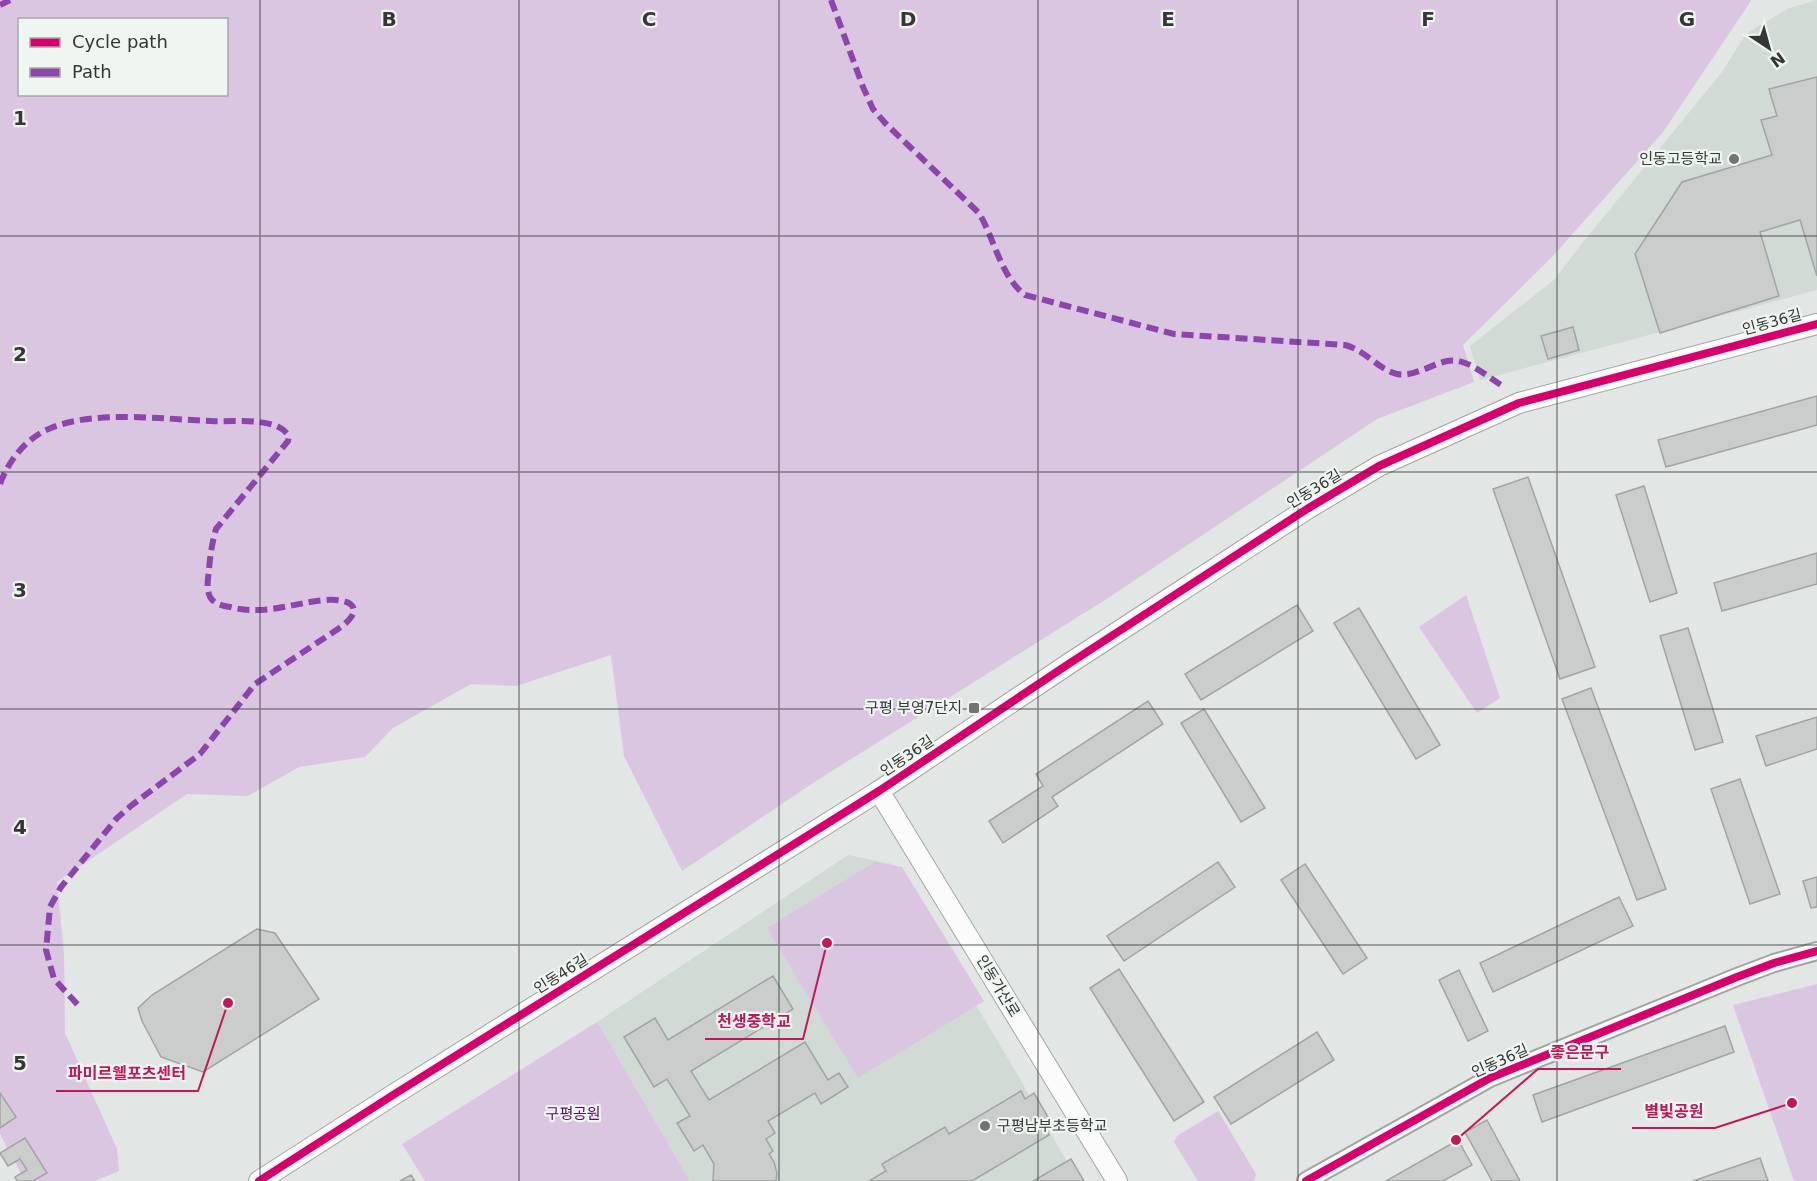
<svg xmlns="http://www.w3.org/2000/svg" width="1817" height="1181" font-family="'DejaVu Sans','Noto Sans KR',sans-serif">
  <rect width="100%" height="100%" fill="#e2e6e4"/>
  <g fill="#d1dad5">
    <polygon points="1817,0 1817,290 1480,380 1470,346 1555,279 1580,246 1722,72 1746,34 1787,9"/>
    <polygon points="848,855 892,864 1016,1072 1078,1181 690,1181 597,1022"/>
  </g>
  <g fill="#dac6e0" fill-rule="evenodd">
    <path d="M0,0H1751V1L1663,132L1553,256L1463,345L1474,382L1377,419L1108,598L816,781L682,871L624,756L611,655L516,686L471,684L393,728L365,757L299,767L248,796L187,794L57,882L64,953L65,1033L117,1149L119,1171L95,1181H25L0,1134ZM20,20H226V94H20Z"/>
    <polygon points="1466,595 1500,698 1477,713 1419,627"/>
    <polygon points="875,862 902,867 984,1001 858,1078 767,928"/>
    <polygon points="1817,984 1817,1181 1794,1181 1733,1005"/>
    <polygon points="597,1022 690,1181 425,1181 402,1144"/>
    <polygon points="1218,1111 1256,1174 1254,1181 1198,1181 1174,1142 1177,1136"/>
  </g>
  <g fill="#cacdcb" stroke="#a1a4a3" stroke-width="1.5">
    <polygon points="1817,77 1817,276 1800,220 1760,232 1779,296 1660,333 1635,254 1682,182 1772,155 1761,120 1777,116 1769,89"/>
    <polygon points="1573,327 1579,350 1548,359 1541,336"/>
    <polygon points="1817,396 1817,425 1666,467 1658,440"/>
    <polygon points="1528,477 1595,667 1560,679 1493,489"/>
    <polygon points="1644,486 1677,593 1650,602 1616,495"/>
    <polygon points="1817,553 1817,584 1722,611 1714,583"/>
    <polygon points="1297,605 1313,631 1201,700 1185,674"/>
    <polygon points="1359,608 1440,745 1416,759 1334,623"/>
    <polygon points="1688,628 1723,742 1695,750 1660,636"/>
    <polygon points="1591,688 1666,889 1637,900 1562,699"/>
    <polygon points="1148,701 1163,724 1052,797 1058,806 1003,843 989,821 1043,786 1036,774"/>
    <polygon points="1204,709 1265,808 1241,822 1181,723"/>
    <polygon points="1817,717 1817,749 1766,766 1756,736"/>
    <polygon points="1740,779 1780,894 1750,904 1711,789"/>
    <polygon points="1218,862 1235,887 1124,961 1107,936"/>
    <polygon points="1305,864 1367,958 1343,974 1281,880"/>
    <polygon points="1817,877 1817,907 1811,908 1803,881"/>
    <polygon points="1619,897 1633,926 1493,992 1480,963"/>
    <polygon points="257,929 275,933 319,999 203,1072 161,1057 142,1021 138,1008 152,995"/>
    <polygon points="1119,969 1204,1102 1174,1121 1090,988"/>
    <polygon points="1459,970 1488,1031 1468,1041 1439,980"/>
    <polygon points="773,976 793,1009 691,1071 709,1100 805,1042 828,1080 839,1073 848,1087 821,1104 815,1093 768,1121 775,1133 766,1139 773,1151 769,1154 774,1162 777,1173 776,1181 713,1181 714,1164 703,1145 694,1151 677,1123 690,1116 667,1079 654,1087 624,1037 655,1018 668,1040"/>
    <polygon points="1725,1026 1734,1052 1542,1122 1533,1095"/>
    <polygon points="1317,1032 1334,1060 1231,1124 1214,1097"/>
    <polygon points="1021,1091 1025,1099 1034,1093 1052,1124 1045,1128 1049,1135 972,1181 869,1181 886,1171 882,1164 945,1127 949,1134"/>
    <polygon points="0,1093 16,1117 0,1128"/>
    <polygon points="1487,1120 1520,1181 1492,1181 1465,1132"/>
    <polygon points="25,1138 47,1173 33,1181 17,1181 15,1177 27,1170 20,1159 8,1166 0,1153"/>
    <polygon points="1458,1140 1472,1165 1443,1181 1386,1181"/>
    <polygon points="1760,1158 1768,1181 1693,1181"/>
    <polygon points="1071,1159 1084,1181 1033,1181"/>
    <polygon points="411,1175 415,1181 400,1181"/>
  </g>
  <g fill="none" stroke-linecap="round" stroke-linejoin="round">
    <defs>
      <polyline id="minor" points="1306,1181 1490,1078 1737,977 1774,963 1817,951"/>
      <g id="tertiary">
        <polyline points="879,791 1117,1181"/>
        <polyline points="259,1181 393,1095 879,791 1070,663 1307,509 1379,466 1519,403 1817,324"/>
      </g>
    </defs>
    <use href="#minor" stroke="#a2a5a3" stroke-width="20"/>
    <use href="#tertiary" stroke="#a2a5a3" stroke-width="22"/>
    <use href="#minor" stroke="#fbfbfb" stroke-width="16"/>
    <use href="#tertiary" stroke="#fbfbfb" stroke-width="20"/>
    <g stroke="#8e44ad" stroke-width="6" stroke-dasharray="12 6" stroke-linecap="butt">
      <path d="M831,0L863,87L873,109L886,124L979,213C994,238 1001,277 1025,295L1174,334L1345,345C1365,350 1379,370 1397,374C1407,376 1416,372 1425,369C1432,366 1439,363 1447,361C1466,357 1485,375 1501,385"/>
      <polyline points="0,5 10,0"/>
      <path d="M0,484C9,460 26,438 51,428C94,410 163,419 210,421C231,422 254,419 274,425C281,427 285,431 289,436L288,441L216,529C212,543 210,556 209,570C208,578 206,589 210,597C214,604 223,606 230,607C265,616 292,603 325,600C349,598 367,607 341,627L255,684L200,754L132,805L117,818L61,887L50,907L46,950L54,979L78,1005"/>
    </g>
    <defs>
      <g id="cycleway">
        <polyline points="259,1181 393,1095 879,791 1070,663 1307,509 1379,466 1519,403 1817,324"/>
        <polyline points="1306,1181 1490,1078 1737,977 1774,963 1817,951"/>
      </g>
    </defs>
    <use href="#cycleway" stroke="#eff5f1" stroke-width="11"/>
    <use href="#cycleway" stroke="#d6006c" stroke-width="8"/>
  </g>
  <path fill="none" stroke="#353736" stroke-width="1.5" stroke-opacity="0.55" d="M260,0V1181M519,0V1181M779,0V1181M1038,0V1181M1298,0V1181M1557,0V1181M0,236H1817M0,472H1817M0,709H1817M0,945H1817"/>
  <g fill="#727473" stroke="#eff5f1" stroke-width="2">
    <circle cx="1734" cy="159" r="6"/>
    <rect x="968" y="702" width="12" height="12" rx="3"/>
    <circle cx="985" cy="1126" r="6"/>
  </g>
  <g text-anchor="middle" stroke-width="4.5" stroke-linejoin="round" paint-order="stroke">
    <g font-size="15" fill="#353736" stroke="#eff5f1" text-anchor="end">
      <text x="1722" y="164">인동고등학교</text>
      <text x="962" y="713">구평 부영7단지</text>
      <text x="997" y="1131" text-anchor="start">구평남부초등학교</text>
    </g>
    <g font-size="15" fill="#353736" stroke="#eff5f1">
      <text transform="translate(1772 322) rotate(-15)" y="5">인동36길</text>
      <text transform="translate(1314 489) rotate(-31)" y="5">인동36길</text>
      <text transform="translate(907 756) rotate(-34)" y="5">인동36길</text>
      <text transform="translate(561 974) rotate(-32)" y="5">인동46길</text>
      <text transform="translate(998 986) rotate(59)" y="5">인동가산로</text>
      <text transform="translate(1500 1061) rotate(-24)" y="5">인동36길</text>
    </g>
    <g font-size="15" fill="#510f5f" stroke="#eff5f1">
      <text x="573" y="1119">구평공원</text>
    </g>
  </g>
  <g font-size="20" text-anchor="middle" font-weight="bold" fill="#353736" stroke="#eff5f1" stroke-width="4.5" stroke-linejoin="round" paint-order="stroke">
    <text x="389" y="26">B</text>
    <text x="649" y="26">C</text>
    <text x="908" y="26">D</text>
    <text x="1168" y="26">E</text>
    <text x="1428" y="26">F</text>
    <text x="1687" y="26">G</text>
    <text x="20" y="125">1</text>
    <text x="20" y="361">2</text>
    <text x="20" y="597">3</text>
    <text x="20" y="834">4</text>
    <text x="20" y="1070">5</text>
  </g>
  <path fill="none" stroke="#c2185b" stroke-width="2" d="M827 943L803 1039H705M1456 1140L1538 1069H1621M228 1003L198 1091H56M1792 1103L1715 1128H1632"/>
  <g fill="#c2185b" stroke="#eff5f1" stroke-width="2">
    <circle cx="827" cy="943" r="6"/>
    <circle cx="1456" cy="1140" r="6"/>
    <circle cx="228" cy="1003" r="6"/>
    <circle cx="1792" cy="1103" r="6"/>
  </g>
  <g font-size="16" text-anchor="middle" font-weight="bold" fill="#c2185b" stroke="#eff5f1" stroke-width="4.5" stroke-linejoin="round" paint-order="stroke">
    <text x="754" y="1027">천생중학교</text>
    <text x="1580" y="1058">좋은문구</text>
    <text x="127" y="1079">파미르웰포츠센터</text>
    <text x="1674" y="1117">별빛공원</text>
  </g>
  <rect x="18" y="18" width="210" height="78" fill="#eff5f1" stroke="#a5a9a6" stroke-width="1.5"/>
  <rect x="30" y="38" width="30" height="9" fill="#d6006c" stroke="#a5a9a6" stroke-width="1.5"/>
  <text x="72" y="48" font-size="18" fill="#353736">Cycle path</text>
  <rect x="30" y="68" width="30" height="9" fill="#8e44ad" stroke="#a5a9a6" stroke-width="1.5"/>
  <text x="72" y="78" font-size="18" fill="#353736">Path</text>
  <g transform="translate(1769 48) rotate(144)" stroke="#eff5f1" stroke-width="4.5" paint-order="stroke">
  <path d="M0-4.5L10 22L0 15L-10 22Z" fill="#353736"/>
  <text y="-9" font-size="16" font-weight="bold" text-anchor="middle" fill="#353736">N</text>
  </g>
</svg>
